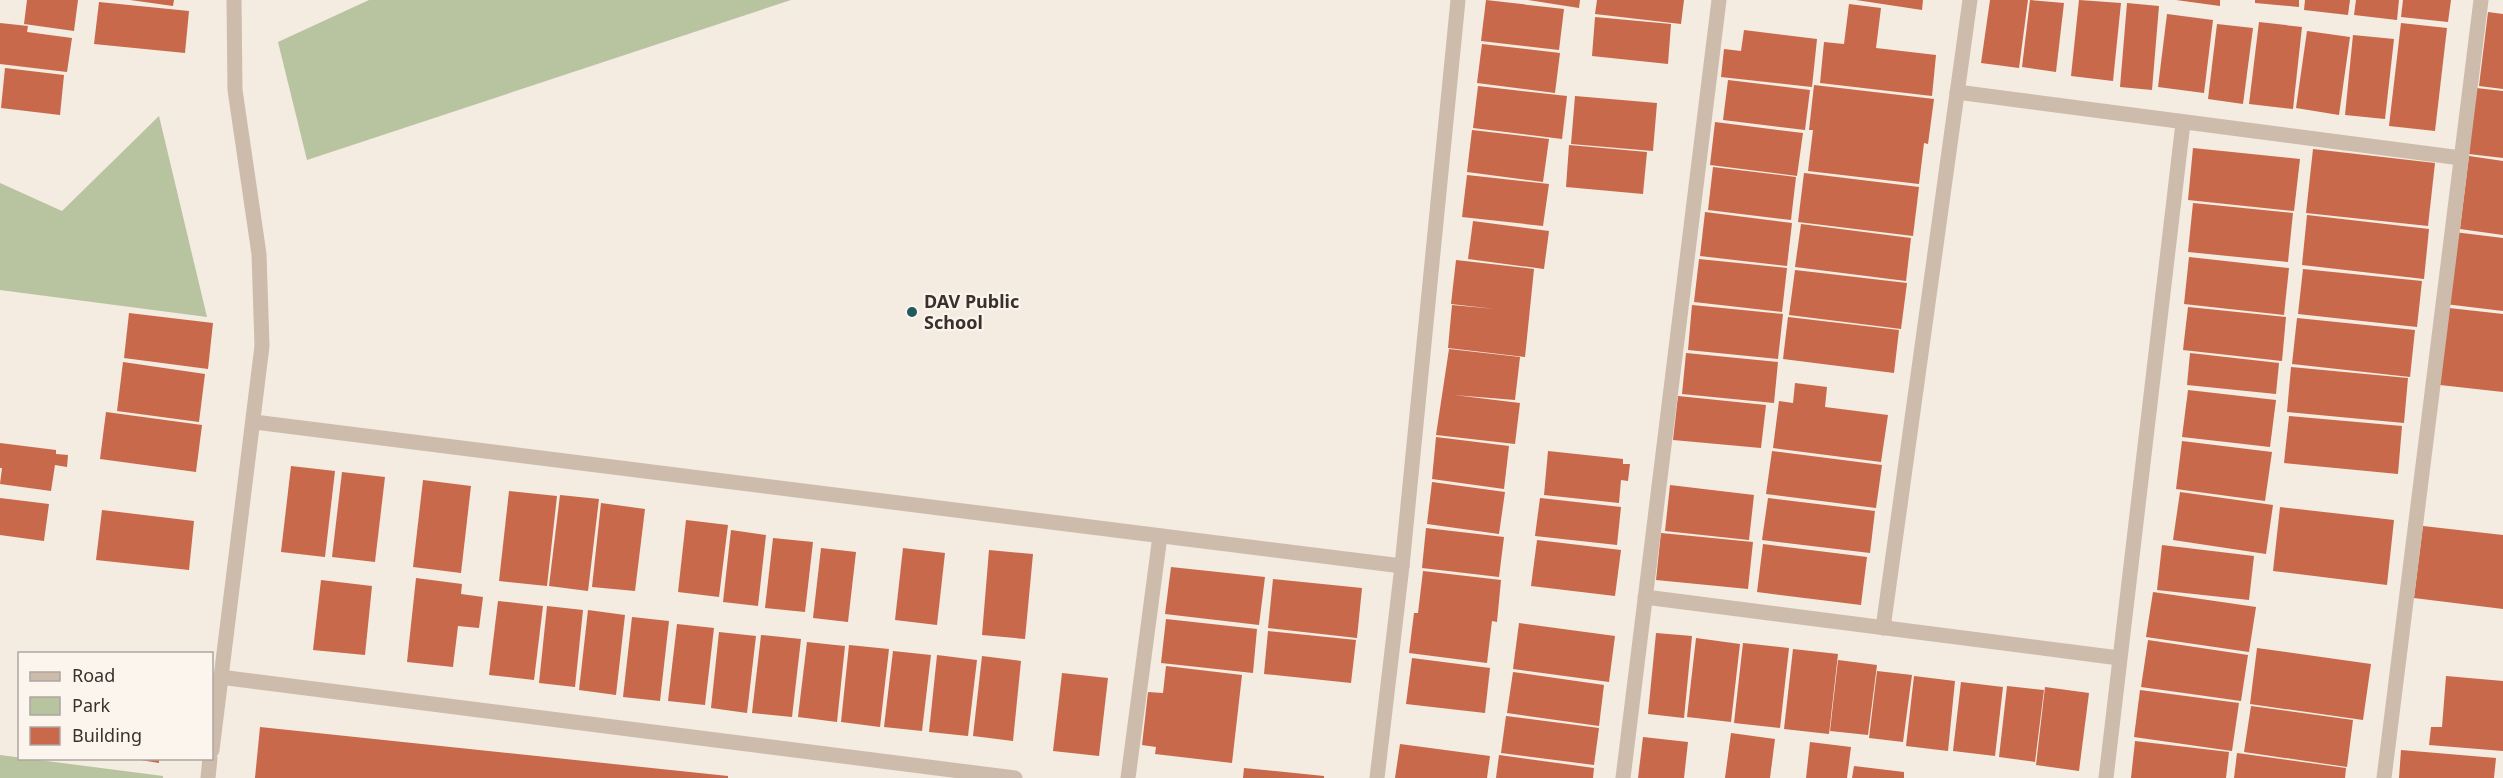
<svg xmlns="http://www.w3.org/2000/svg" width="2503" height="778" font-family="'Noto Sans',sans-serif">
  <rect width="100%" height="100%" fill="#f4ebe1"/>
  <g fill="#b8c4a0">
    <polygon points="369,0 791,0 307,160 278,42"/>
    <polygon points="159,116 207,317 0,290 0,183 62,211"/>
    <polygon points="0,755 163,776 163,778 0,778"/>
  </g>
  <g fill="#c8694b">
    <polygon points="27,0 78,0 74,31 24,24"/>
    <polygon points="130,0 174,0 173,6"/>
    <polygon points="1486,0 1564,9 1559,50 1481,41"/>
    <polygon points="1528,0 1580,0 1579,8"/>
    <polygon points="1597,0 1684,0 1681,24 1595,14"/>
    <polygon points="1856,0 1923,0 1922,10"/>
    <polygon points="1990,0 2028,0 2019,68 1981,63"/>
    <polygon points="2030,0 2064,3 2056,72 2022,67"/>
    <polygon points="2079,0 2121,3 2113,81 2071,76"/>
    <polygon points="2176,0 2220,0 2220,6"/>
    <polygon points="2255,0 2299,0 2299,7 2255,3"/>
    <polygon points="2305,0 2350,0 2348,15 2304,10"/>
    <polygon points="2356,0 2399,0 2397,20 2354,15"/>
    <polygon points="2403,0 2451,0 2448,22 2401,17"/>
    <polygon points="99,2 189,11 185,53 94,44"/>
    <polygon points="2127,3 2159,6 2152,90 2120,87"/>
    <polygon points="1849,4 1881,8 1876,48 1936,55 1932,96 1820,83 1824,42 1844,44"/>
    <polygon points="2488,12 2503,14 2503,89 2479,86"/>
    <polygon points="2167,14 2213,20 2204,93 2158,87"/>
    <polygon points="1595,17 1671,24 1668,64 1592,56"/>
    <polygon points="2259,22 2302,27 2293,109 2249,104"/>
    <polygon points="0,23 28,26 27,32 72,38 67,72 0,64"/>
    <polygon points="2401,23 2447,28 2435,131 2389,126"/>
    <polygon points="2217,24 2253,28 2243,104 2208,99"/>
    <polygon points="1744,30 1817,39 1812,87 1721,77 1724,49 1741,51"/>
    <polygon points="2307,31 2350,37 2339,115 2296,108"/>
    <polygon points="2353,35 2394,39 2385,119 2345,115"/>
    <polygon points="1482,44 1560,53 1555,93 1477,83"/>
    <polygon points="5,68 64,75 60,115 1,108"/>
    <polygon points="1728,80 1810,90 1805,130 1723,120"/>
    <polygon points="1814,85 1934,99 1928,144 1924,143 1919,184 1808,171 1813,130 1809,130"/>
    <polygon points="1478,86 1567,96 1562,139 1473,128"/>
    <polygon points="2476,88 2503,91 2503,158 2469,154"/>
    <polygon points="1575,96 1657,103 1653,151 1571,144"/>
    <polygon points="1715,122 1803,133 1797,176 1710,165"/>
    <polygon points="1472,130 1549,139 1543,182 1467,172"/>
    <polygon points="1569,145 1647,152 1643,194 1566,187"/>
    <polygon points="2193,148 2300,159 2294,211 2188,200"/>
    <polygon points="2313,149 2435,163 2428,226 2306,213"/>
    <polygon points="2469,156 2503,161 2503,235 2460,229"/>
    <polygon points="1713,167 1796,177 1791,220 1708,210"/>
    <polygon points="1804,173 1919,187 1913,236 1798,222"/>
    <polygon points="1467,175 1549,184 1543,226 1462,217"/>
    <polygon points="2193,203 2293,213 2288,262 2188,252"/>
    <polygon points="1705,212 1792,223 1787,266 1700,256"/>
    <polygon points="2307,215 2429,229 2424,279 2302,265"/>
    <polygon points="1473,221 1549,231 1544,269 1468,259"/>
    <polygon points="1801,224 1911,238 1906,281 1795,267"/>
    <polygon points="2454,232 2503,238 2503,311 2445,304"/>
    <polygon points="2189,257 2289,268 2284,315 2184,304"/>
    <polygon points="1699,259 1787,268 1782,312 1694,302"/>
    <polygon points="1456,260 1534,269 1525,357 1448,348 1452,305 1495,309 1451,304"/>
    <polygon points="2303,269 2422,281 2417,327 2298,314"/>
    <polygon points="1795,270 1907,283 1901,329 1789,315"/>
    <polygon points="1692,305 1783,314 1778,359 1688,350"/>
    <polygon points="2188,307 2286,317 2282,361 2183,350"/>
    <polygon points="2449,308 2503,314 2503,392 2440,385"/>
    <polygon points="129,313 213,323 208,369 124,358"/>
    <polygon points="1788,317 1899,330 1894,373 1783,359"/>
    <polygon points="2297,318 2415,330 2410,377 2292,364"/>
    <polygon points="1449,349 1520,357 1515,400 1454,395 1520,403 1515,444 1436,435"/>
    <polygon points="1686,353 1778,362 1774,403 1682,394"/>
    <polygon points="2190,353 2279,363 2276,394 2187,385"/>
    <polygon points="123,362 205,374 199,422 117,411"/>
    <polygon points="2291,367 2408,378 2404,423 2287,412"/>
    <polygon points="1795,383 1827,387 1825,407 1888,415 1881,462 1773,448 1779,401 1793,403"/>
    <polygon points="2188,390 2276,400 2270,447 2182,437"/>
    <polygon points="1678,396 1766,405 1761,448 1673,440"/>
    <polygon points="106,412 202,425 196,472 100,459"/>
    <polygon points="2289,416 2402,426 2398,474 2284,463"/>
    <polygon points="1436,437 1509,446 1504,489 1432,479"/>
    <polygon points="2182,441 2272,452 2265,501 2176,489"/>
    <polygon points="0,443 56,450 56,454 68,455 67,467 55,465 51,491 0,484 2,468 0,468"/>
    <polygon points="1548,451 1623,459 1623,464 1630,464 1628,481 1621,480 1619,503 1544,495"/>
    <polygon points="1772,451 1882,465 1876,508 1766,494"/>
    <polygon points="291,466 335,471 325,557 281,552"/>
    <polygon points="342,472 385,477 375,562 332,557"/>
    <polygon points="423,480 471,486 461,573 413,567"/>
    <polygon points="1432,482 1505,492 1499,534 1427,524"/>
    <polygon points="1670,485 1754,495 1749,540 1665,531"/>
    <polygon points="509,491 557,496 547,586 499,581"/>
    <polygon points="2180,492 2273,505 2266,554 2173,540"/>
    <polygon points="560,495 599,499 588,591 549,586"/>
    <polygon points="0,498 49,504 44,541 0,535"/>
    <polygon points="1540,498 1621,507 1617,545 1535,536"/>
    <polygon points="1768,498 1875,511 1870,553 1762,540"/>
    <polygon points="601,503 645,509 635,591 592,587"/>
    <polygon points="2280,507 2394,520 2387,585 2273,571"/>
    <polygon points="102,510 194,521 189,570 96,560"/>
    <polygon points="686,520 728,525 719,597 678,592"/>
    <polygon points="2423,526 2503,535 2503,609 2414,598"/>
    <polygon points="1426,528 1504,537 1499,577 1422,568"/>
    <polygon points="731,530 766,535 758,606 723,602"/>
    <polygon points="1661,533 1753,542 1748,589 1656,580"/>
    <polygon points="773,538 813,542 805,612 765,608"/>
    <polygon points="1537,540 1621,550 1615,596 1531,586"/>
    <polygon points="1763,544 1867,557 1861,605 1757,592"/>
    <polygon points="2162,545 2254,556 2249,600 2157,590"/>
    <polygon points="821,548 856,552 848,622 813,618"/>
    <polygon points="903,548 945,553 937,625 895,620"/>
    <polygon points="989,550 1033,554 1025,639 982,635"/>
    <polygon points="1171,567 1265,577 1259,625 1165,614"/>
    <polygon points="1423,571 1501,580 1497,622 1492,621 1487,663 1409,653 1414,613 1418,613"/>
    <polygon points="416,578 462,584 461,594 483,597 479,628 458,626 453,667 407,662"/>
    <polygon points="1273,579 1362,588 1357,638 1268,628"/>
    <polygon points="321,580 372,586 365,655 313,650"/>
    <polygon points="2153,592 2256,607 2249,652 2146,637"/>
    <polygon points="498,601 543,606 534,680 489,675"/>
    <polygon points="547,606 583,610 575,687 539,683"/>
    <polygon points="588,610 625,615 616,695 579,690"/>
    <polygon points="632,617 669,621 660,701 623,697"/>
    <polygon points="1166,619 1257,629 1253,673 1161,663"/>
    <polygon points="1519,623 1615,636 1609,682 1513,669"/>
    <polygon points="677,624 714,628 705,705 668,701"/>
    <polygon points="1268,631 1356,640 1351,683 1264,674"/>
    <polygon points="719,632 756,636 747,713 711,708"/>
    <polygon points="1656,633 1692,636 1684,718 1648,714"/>
    <polygon points="761,635 801,639 792,717 752,713"/>
    <polygon points="1696,638 1740,644 1731,722 1687,717"/>
    <polygon points="2148,640 2248,655 2241,701 2141,687"/>
    <polygon points="807,642 845,646 837,722 798,717"/>
    <polygon points="1743,643 1789,648 1780,728 1734,723"/>
    <polygon points="849,645 889,649 880,727 841,722"/>
    <polygon points="2257,648 2371,664 2363,720 2250,704"/>
    <polygon points="1793,649 1838,654 1829,734 1784,729"/>
    <polygon points="893,651 931,655 922,731 884,727"/>
    <polygon points="937,655 977,660 968,736 929,732"/>
    <polygon points="982,656 1021,661 1013,741 973,736"/>
    <polygon points="1412,658 1490,668 1485,713 1406,704"/>
    <polygon points="1838,660 1877,665 1868,735 1830,731"/>
    <polygon points="1166,666 1242,675 1232,763 1155,754 1156,747 1142,745 1148,692 1163,693"/>
    <polygon points="1877,671 1912,675 1903,742 1869,738"/>
    <polygon points="1513,672 1604,685 1599,726 1507,713"/>
    <polygon points="1062,673 1108,678 1099,756 1053,751"/>
    <polygon points="1914,676 1955,681 1948,751 1906,746"/>
    <polygon points="2446,676 2503,681 2503,751 2429,745 2431,727 2442,727"/>
    <polygon points="1961,682 2003,687 1995,756 1953,751"/>
    <polygon points="2007,686 2044,690 2035,762 1999,757"/>
    <polygon points="2045,687 2089,693 2079,771 2036,765"/>
    <polygon points="2140,690 2239,703 2232,751 2134,737"/>
    <polygon points="2251,706 2353,720 2347,767 2244,752"/>
    <polygon points="1506,716 1599,728 1594,765 1501,753"/>
    <polygon points="260,727 728,776 728,778 255,778"/>
    <polygon points="1731,733 1775,739 1770,778 1725,778"/>
    <polygon points="1643,737 1688,742 1684,778 1638,778"/>
    <polygon points="2135,741 2229,752 2226,778 2131,778"/>
    <polygon points="1810,742 1851,747 1847,778 1806,778"/>
    <polygon points="1400,744 1490,756 1487,778 1395,778"/>
    <polygon points="2401,750 2496,758 2494,778 2399,778"/>
    <polygon points="2237,753 2346,768 2345,778 2234,778"/>
    <polygon points="1499,755 1594,768 1593,778 1496,778"/>
    <polygon points="128,758 159,758 159,763"/>
    <polygon points="1854,766 1904,772 1904,778 1852,778"/>
    <polygon points="1244,768 1324,776 1324,778 1243,778"/>
  </g>
  <g fill="none" stroke-linecap="round" stroke-linejoin="round">
    <g stroke="#cdbbac" stroke-width="15">
      <polyline points="1957,92 2461,158"/>
      <polyline points="254,422 1402,566"/>
      <polyline points="1645,597 2119,658"/>
      <polyline points="1883,628 1970,0"/>
      <polyline points="220,677 1015,778"/>
      <polyline points="212,750 262,346 259,254 235,90 234,0"/>
      <polyline points="208,778 210,758"/>
      <polyline points="1128,778 1160,536"/>
      <polyline points="1377,778 1402,566 1458,0"/>
      <polyline points="1623,778 1719,0"/>
      <polyline points="2106,778 2183,123"/>
      <polyline points="2384,778 2481,0"/>
    </g>
  </g>
  <circle fill="#1f5a5e" stroke="#fbf5ee" stroke-width="2" cx="912" cy="312" r="6"/>
  <g text-anchor="middle" stroke-width="4.5" stroke-linejoin="round" paint-order="stroke">
    <g font-size="18" font-weight="bold" fill="#3b302b" stroke="#fbf5ee" text-anchor="start">
      <text x="924" y="308">DAV Public<tspan x="924" dy="21">School</tspan></text>
    </g>
  </g>
  <rect x="18" y="652" width="195" height="108" fill="#fbf5ee" stroke="#aea6a0" stroke-width="1.5"/>
  <rect x="30" y="672" width="30" height="9" fill="#cdbbac" stroke="#aea6a0" stroke-width="1.5"/>
  <text x="72" y="682" font-size="18" fill="#3b302b">Road</text>
  <rect x="30" y="697" width="30" height="18" fill="#b8c4a0" stroke="#aea6a0" stroke-width="1.5"/>
  <text x="72" y="712" font-size="18" fill="#3b302b">Park</text>
  <rect x="30" y="727" width="30" height="18" fill="#c8694b" stroke="#aea6a0" stroke-width="1.5"/>
  <text x="72" y="742" font-size="18" fill="#3b302b">Building</text>
</svg>
